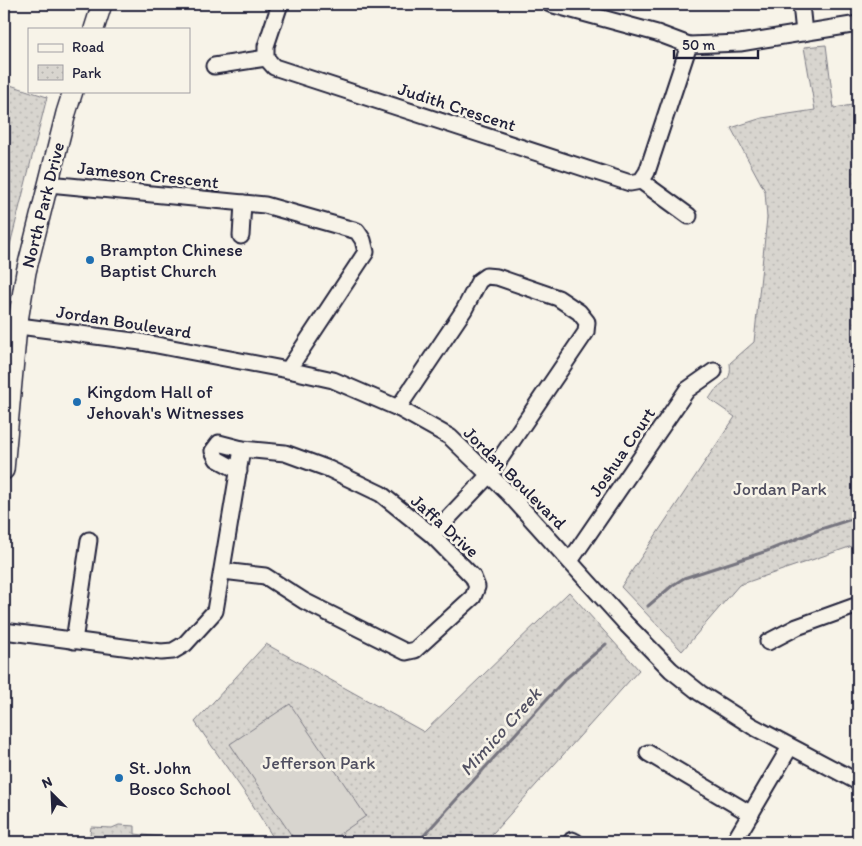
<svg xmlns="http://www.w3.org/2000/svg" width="862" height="846" font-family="Itim,sans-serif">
  <defs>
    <pattern id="park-dots" width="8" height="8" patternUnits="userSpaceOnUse" patternTransform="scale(1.25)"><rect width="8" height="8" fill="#d8d5cf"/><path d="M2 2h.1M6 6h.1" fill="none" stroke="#b9b7b3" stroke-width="1.8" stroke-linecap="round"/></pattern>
  </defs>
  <rect width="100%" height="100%" fill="#f7f3e8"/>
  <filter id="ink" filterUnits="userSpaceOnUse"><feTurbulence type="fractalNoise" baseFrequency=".02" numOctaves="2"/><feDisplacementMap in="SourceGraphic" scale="10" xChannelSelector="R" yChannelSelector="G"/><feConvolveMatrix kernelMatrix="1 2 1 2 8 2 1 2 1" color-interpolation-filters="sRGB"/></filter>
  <g filter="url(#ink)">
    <g fill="url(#park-dots)" stroke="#7d7c85">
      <path d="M826,45L834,108L858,104V544L739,585L682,651L621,587L735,417L709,399C711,396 714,391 717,388C726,380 732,379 730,363L754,342L767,218L765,191L731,128L762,118L815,110L804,47Z"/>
      <polygon points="4,83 47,97 4,269"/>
      <polygon points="569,592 639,670 485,842 276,842 249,799 195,722 266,644 424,732"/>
      <polygon points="119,825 135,826 135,834 177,839 174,842 89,842 91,827 112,828"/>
    </g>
    <polygon fill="#d8d5cf" stroke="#7d7c85" points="290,704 366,816 328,842 296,842 230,744"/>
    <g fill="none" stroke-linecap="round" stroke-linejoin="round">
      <g stroke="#76747f" stroke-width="3">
        <polyline points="648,606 673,585 684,578 767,551 821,529 858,517"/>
        <polyline points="418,842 565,679 606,644"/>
      </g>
      <defs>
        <g id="minor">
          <polyline points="280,4 266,46 266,58 274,67 630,183 641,181 647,172 689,45"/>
          <polyline points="550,4 657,33 689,45 740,43 858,24"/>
          <polyline points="801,4 804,33"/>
          <polyline points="214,66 266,58"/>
          <polyline points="641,181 689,216"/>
          <polyline points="49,184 265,205 357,231 363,240 366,252 288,370"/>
          <polyline points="241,236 243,203"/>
          <polyline points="4,324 141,342 288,370 333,380 398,408 450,437 508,493 627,625 671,670 700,693 752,726 858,782"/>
          <polyline points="398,408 464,310 479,281 486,276 497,277 558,298 579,312 587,322 586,332 489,475 432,535"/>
          <polyline points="239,471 217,459 213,451 219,443 242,449"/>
          <polyline points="570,561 687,390 714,371"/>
          <polyline points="4,631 161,652 173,651 185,644 215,611 242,449 285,453 329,469 381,494 432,535 473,577 477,587 473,597 415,650 406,652 304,601 265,576 223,571"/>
          <polyline points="74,641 89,540"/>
          <polyline points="768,642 797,627 858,605"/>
          <polyline points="648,753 751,814"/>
          <polyline points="572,840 576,842"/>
          <polyline points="734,842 790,747"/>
        </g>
        <g id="major">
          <polyline points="94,29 102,4"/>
          <polyline points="4,470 17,327 26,272 66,113 73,91"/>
        </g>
      </defs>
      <use href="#minor" stroke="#22223b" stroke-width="19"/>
      <use href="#major" stroke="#22223b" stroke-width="22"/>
      <use href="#minor" stroke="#f7f3e8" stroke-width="15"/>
      <use href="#major" stroke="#f7f3e8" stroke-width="19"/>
    </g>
  </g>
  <g fill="#1f6fb2" stroke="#f7f3e8" stroke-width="2">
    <circle cx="90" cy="260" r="5"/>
    <circle cx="77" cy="402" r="5"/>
    <circle cx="119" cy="778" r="5"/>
  </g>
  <g text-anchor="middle" stroke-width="5" stroke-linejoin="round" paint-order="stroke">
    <g font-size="18" fill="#22223b" stroke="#f7f3e8">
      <text transform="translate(457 107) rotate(18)" y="6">Judith Crescent</text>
      <text transform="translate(148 175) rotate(6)" y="6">Jameson Crescent</text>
      <text transform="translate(43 205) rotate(-76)" y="6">North Park Drive</text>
      <text transform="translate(124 322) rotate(9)" y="6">Jordan Boulevard</text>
      <text transform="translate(622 452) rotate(-56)" y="6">Joshua Court</text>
      <text transform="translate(515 478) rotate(45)" y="6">Jordan Boulevard</text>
      <text transform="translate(445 526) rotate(42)" y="6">Jaffa Drive</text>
    </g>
    <g font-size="18" fill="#22223b" stroke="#f7f3e8" text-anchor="start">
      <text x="100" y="256">Brampton Chinese<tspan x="100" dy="21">Baptist Church</tspan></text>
      <text x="87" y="398">Kingdom Hall of<tspan x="87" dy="21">Jehovah's Witnesses</tspan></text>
      <text x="129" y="774">St. John<tspan x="129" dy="21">Bosco School</tspan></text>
    </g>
    <g font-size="18" fill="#504f60" stroke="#f7f3e8">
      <text x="780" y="495">Jordan Park</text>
      <text x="319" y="769">Jefferson Park</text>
    </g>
    <g font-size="19" font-style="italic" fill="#535263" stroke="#f7f3e8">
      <text transform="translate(500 731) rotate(-48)" y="7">Mimico Creek</text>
    </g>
  </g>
  <rect width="862" height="846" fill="none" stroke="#f7f3e8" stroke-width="20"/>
  <rect x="10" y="10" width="842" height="826" fill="none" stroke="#22223b" stroke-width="2" filter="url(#ink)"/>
  <rect x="28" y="28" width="162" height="65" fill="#f7f3e8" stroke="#a29fa3"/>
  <rect x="38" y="44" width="25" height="8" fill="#f7f3e8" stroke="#a29fa3"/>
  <text x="72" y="52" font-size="15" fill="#22223b">Road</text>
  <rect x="38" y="65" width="25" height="15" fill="url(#park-dots)" stroke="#a29fa3"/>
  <text x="72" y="78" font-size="15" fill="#22223b">Park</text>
  <g transform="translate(52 794) rotate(336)" stroke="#f7f3e8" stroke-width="4" paint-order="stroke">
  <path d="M0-4L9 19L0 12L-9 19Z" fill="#22223b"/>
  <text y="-8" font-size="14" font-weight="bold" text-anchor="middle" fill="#22223b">N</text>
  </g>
  <path d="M674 50v8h84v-8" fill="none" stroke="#22223b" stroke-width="2.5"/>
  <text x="682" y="50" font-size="15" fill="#22223b" stroke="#f7f3e8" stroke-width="4" paint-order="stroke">50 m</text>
</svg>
